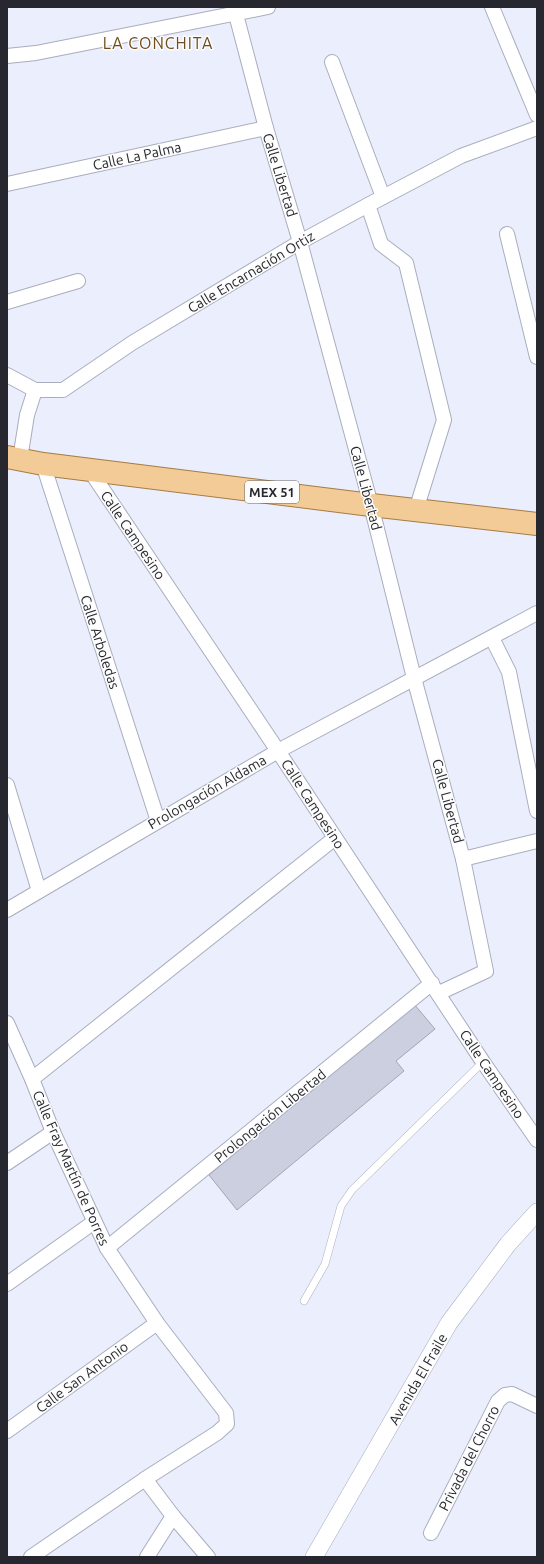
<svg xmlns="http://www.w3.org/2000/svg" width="544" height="1564" font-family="Ubuntu,sans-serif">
  <rect width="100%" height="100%" fill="#ebeefc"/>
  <polygon fill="#cbcfe0" stroke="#a2a5b5" points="414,1004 435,1029 396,1061 404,1071 237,1210 209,1175"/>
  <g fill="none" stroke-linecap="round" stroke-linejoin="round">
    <defs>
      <polyline id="service" points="304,1301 325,1264 341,1206 352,1190 483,1062"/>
      <g id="minor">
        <polyline points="234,7 266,128 300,242 371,505 414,678 463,859 486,971 439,993"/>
        <polyline points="492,7 537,115"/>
        <polyline points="7,56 36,53 268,7"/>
        <polyline points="332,62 383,197"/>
        <polyline points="7,184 266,128"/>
        <polyline points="368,205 381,244 406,263 444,420 416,510"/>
        <polyline points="507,234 537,357"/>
        <polyline points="7,302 78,281"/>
        <polyline points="7,375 35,390 63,390 132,343 300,242 368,205 461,156 537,128"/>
        <polyline points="20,459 27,415 35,390"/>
        <polyline points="43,464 158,821"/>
        <polyline points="89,469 278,751 483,1062 537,1140"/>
        <polyline points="492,638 509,672 537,811"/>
        <polyline points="7,785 39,891"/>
        <polyline points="463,859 537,841"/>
        <polyline points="7,910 278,751 537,613"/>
        <polyline points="7,1023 32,1079 53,1132 107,1248 157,1323 226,1413 227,1424 217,1433 145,1479 31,1557"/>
        <polyline points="32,1079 335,838"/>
        <polyline points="7,1163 53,1132"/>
        <polyline points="107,1248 432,983"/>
        <polyline points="7,1284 94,1222"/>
        <polyline points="7,1431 157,1323"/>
        <polyline points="145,1479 173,1516 208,1557"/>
        <polyline points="431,1533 498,1401 505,1395 512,1394 537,1406"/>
        <polyline points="147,1557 173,1516"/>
      </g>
      <polyline id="tertiary" points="314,1557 449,1323 508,1244 537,1212"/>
      <polyline id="primary" points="7,457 43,464 371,505 537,524"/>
    </defs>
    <use href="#service" stroke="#aaadbd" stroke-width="8"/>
    <use href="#minor" stroke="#aaadbd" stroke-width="16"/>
    <use href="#tertiary" stroke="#aaadbd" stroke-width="18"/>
    <use href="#primary" stroke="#a67c44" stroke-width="24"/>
    <use href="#service" stroke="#fff" stroke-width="7"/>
    <use href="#minor" stroke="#fff" stroke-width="14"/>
    <use href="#tertiary" stroke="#fff" stroke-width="17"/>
    <use href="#primary" stroke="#f2cb96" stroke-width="22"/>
  </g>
  <g text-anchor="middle" stroke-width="3" stroke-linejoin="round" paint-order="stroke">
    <rect fill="#fcfcfc" stroke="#67686c" stroke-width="1" x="245" y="481" width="54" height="22" rx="3"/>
    <g font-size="13" font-weight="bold" fill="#27282f">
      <text x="272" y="497">MEX 51</text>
    </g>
    <g font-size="14" fill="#27282f" stroke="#fcfcfc">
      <text transform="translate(137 156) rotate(-12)" y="5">Calle La Palma</text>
      <text transform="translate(280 175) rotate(73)" y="5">Calle Libertad</text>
      <text transform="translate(251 272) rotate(-31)" y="5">Calle Encarnación Ortiz</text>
      <text transform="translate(366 488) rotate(75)" y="5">Calle Libertad</text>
      <text transform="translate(133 535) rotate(56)" y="5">Calle Campesino</text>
      <text transform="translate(100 642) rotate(72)" y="5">Calle Arboledas</text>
      <text transform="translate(207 792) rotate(-30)" y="5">Prolongación Aldama</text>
      <text transform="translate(448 801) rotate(75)" y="5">Calle Libertad</text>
      <text transform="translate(313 804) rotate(57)" y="5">Calle Campesino</text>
      <text transform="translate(492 1074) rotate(56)" y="5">Calle Campesino</text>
      <text transform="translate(270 1116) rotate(-39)" y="5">Prolongación Libertad</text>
      <text transform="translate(71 1168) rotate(66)" y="5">Calle Fray Martín de Porres</text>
      <text transform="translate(82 1377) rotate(-36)" y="5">Calle San Antonio</text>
      <text transform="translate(418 1379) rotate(-60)" y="5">Avenida El Fraile</text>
      <text transform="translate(469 1458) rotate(-63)" y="5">Privada del Chorro</text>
    </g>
    <g font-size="16" letter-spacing="1" fill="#6f4c1b" stroke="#fcfcfc">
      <text x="158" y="49">LA CONCHITA</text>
    </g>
  </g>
  <rect width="544" height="1564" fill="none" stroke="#27282f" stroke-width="16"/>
</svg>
